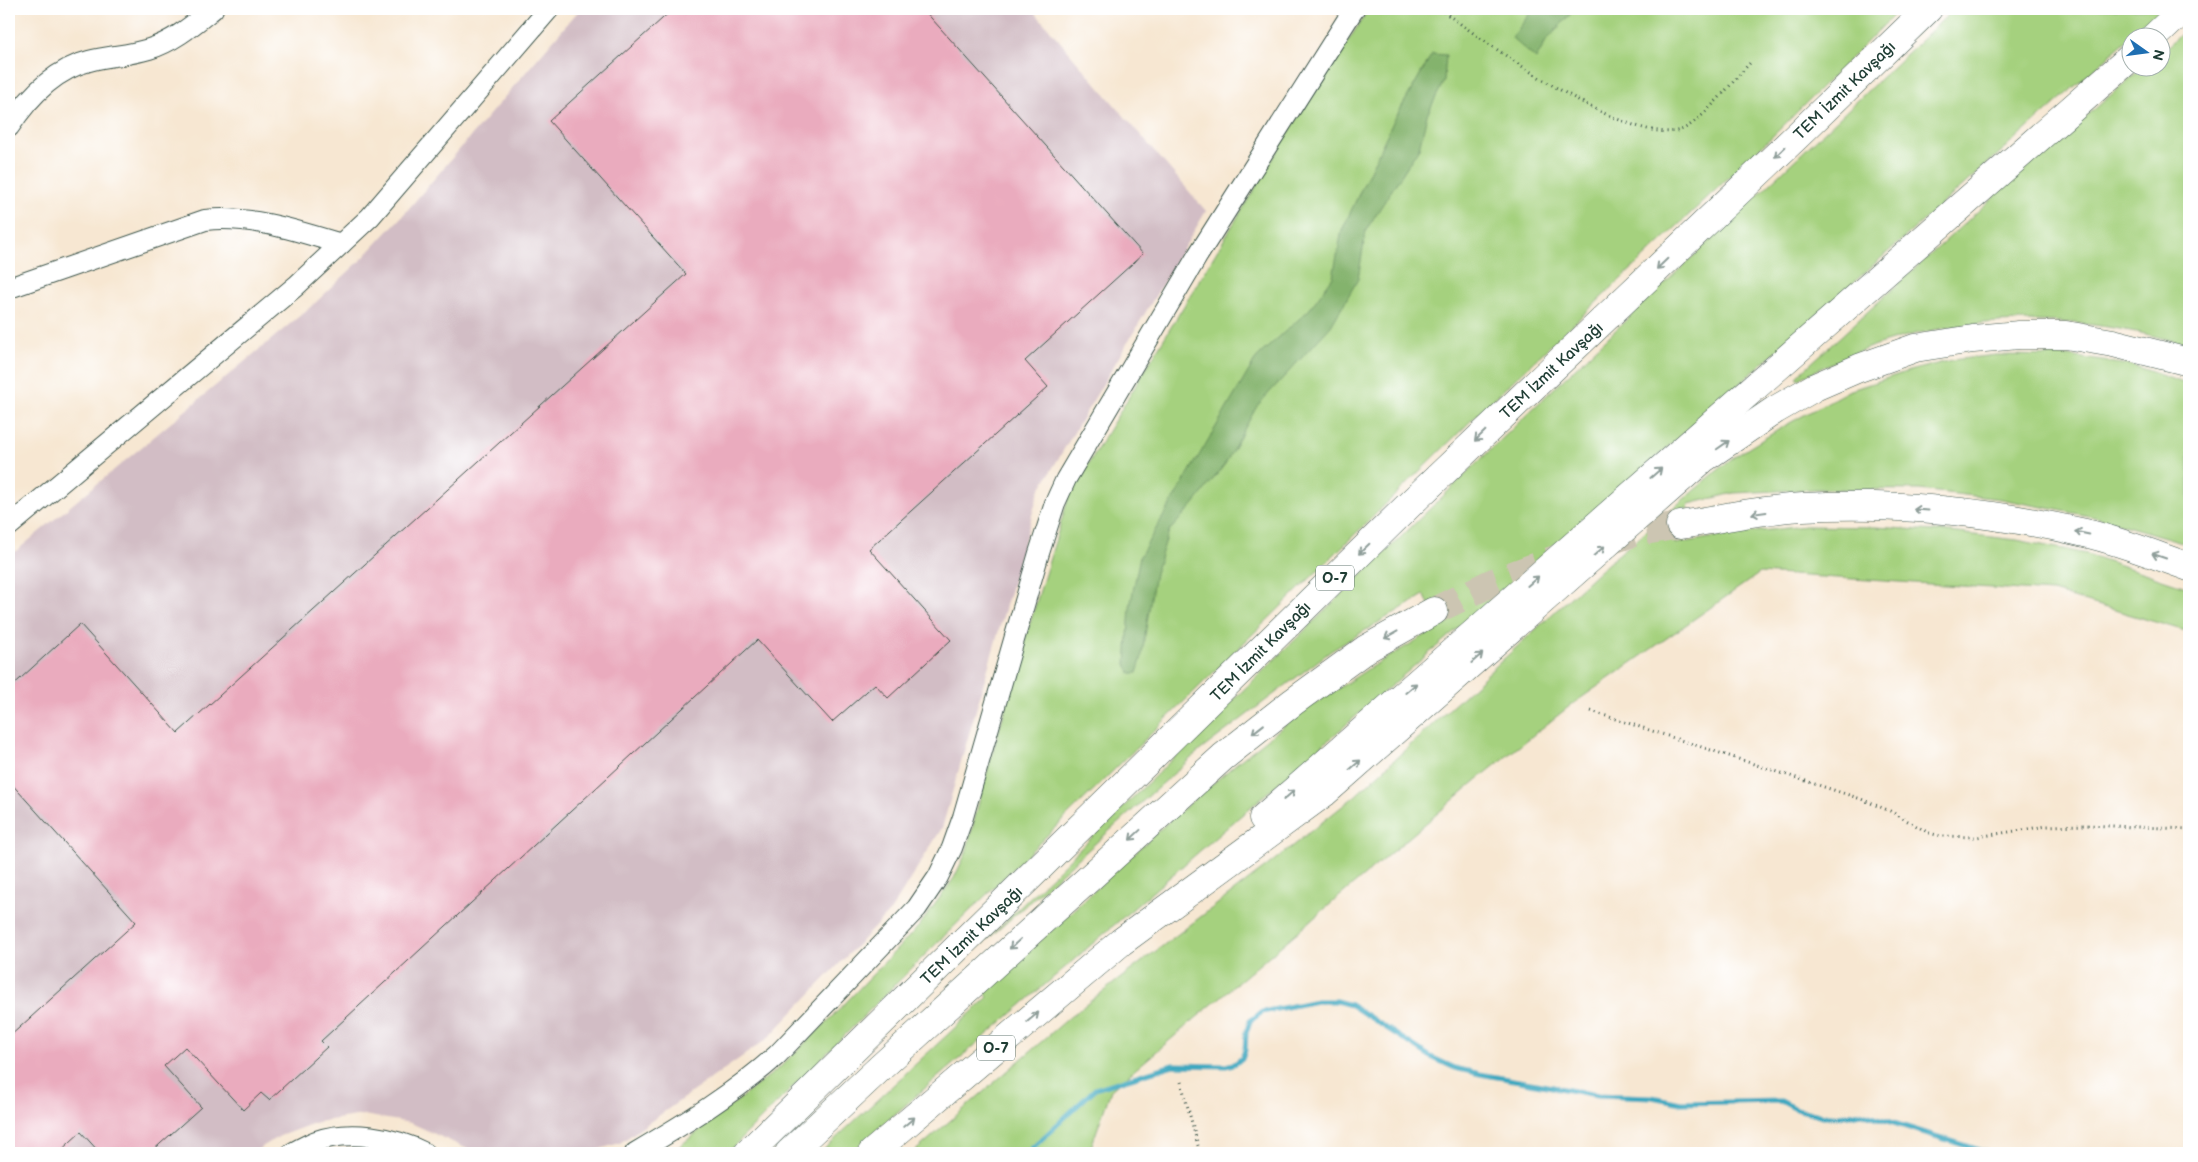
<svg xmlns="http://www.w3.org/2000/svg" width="2198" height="1162" font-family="'Balsamiq Sans',sans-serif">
  <rect width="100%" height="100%" fill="#fff"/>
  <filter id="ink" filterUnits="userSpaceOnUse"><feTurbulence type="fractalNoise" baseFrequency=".02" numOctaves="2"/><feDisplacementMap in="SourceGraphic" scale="10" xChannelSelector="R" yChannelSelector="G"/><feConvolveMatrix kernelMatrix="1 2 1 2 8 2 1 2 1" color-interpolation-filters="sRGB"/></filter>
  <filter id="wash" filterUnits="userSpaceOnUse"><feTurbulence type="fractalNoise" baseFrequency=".0096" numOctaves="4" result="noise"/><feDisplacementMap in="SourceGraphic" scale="20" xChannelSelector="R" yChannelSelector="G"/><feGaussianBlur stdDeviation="1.12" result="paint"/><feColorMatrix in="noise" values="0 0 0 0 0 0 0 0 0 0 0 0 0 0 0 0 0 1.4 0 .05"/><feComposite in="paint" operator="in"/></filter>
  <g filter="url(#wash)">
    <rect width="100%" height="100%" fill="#f7e7d2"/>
    <polygon fill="#d2bdc5" points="580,9 1032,9 1206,211 1039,491 942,828 891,910 767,1039 620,1143 586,1153 476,1153 411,1123 363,1115 317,1122 280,1136 252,1153 9,1153 9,557 314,304 363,258 404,214"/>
    <g fill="#a5d17e" stroke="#628759">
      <polygon points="1369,9 1900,9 1779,130 1479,413 935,945 727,1153 671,1153 779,1068 832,1017 919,926 954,878 966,853 981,794 1023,646 1069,496 1298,117"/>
      <polygon points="1954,9 2162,9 1676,440 850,1153 820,1153 988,997 985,992 1168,822 1238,762 1299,714 1371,667 1441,626 1424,595 1331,651 1198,752 980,946 1547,395"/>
      <path d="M2189,27V346C2102,318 2005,313 1915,334C1874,343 1836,360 1799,379L1796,377L1999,192L2142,68H2160L2161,52Z"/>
      <polygon points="1996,355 2070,356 2135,366 2189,385 2189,544 2099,518 2001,499 1919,490 1819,489 1734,493 1689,504 1675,544 1726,535 1805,526 1876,527 1949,532 2017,540 2087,554 2189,588 2189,632 2053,592 1760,573 1571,705 1478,779 1111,1090 1089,1153 913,1153 1071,1016 1267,866 1355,796 1599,571 1731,459 1786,425 1848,391 1909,371 1952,360"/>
    </g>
    <g fill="#84b36d" stroke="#527850">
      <polygon points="1533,9 1575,9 1546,41 1536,59 1512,38"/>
      <polygon points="1432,54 1446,55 1444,81 1427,115 1419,148 1366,230 1358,279 1331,326 1257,406 1225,464 1194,504 1169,531 1155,573 1141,660 1137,673 1130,673 1126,664 1130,607 1140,556 1257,357 1309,310 1333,277 1342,230 1393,122"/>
    </g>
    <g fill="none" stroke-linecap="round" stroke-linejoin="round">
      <polyline stroke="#40a8c0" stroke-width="5" points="1027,1153 1095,1089 1173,1065 1226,1066 1236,1063 1242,1058 1245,1050 1246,1033 1250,1021 1262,1012 1317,1001 1336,1001 1351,1005 1431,1057 1455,1068 1480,1074 1597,1095 1652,1097 1681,1103 1781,1101 1796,1109 1823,1116 1842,1116 1862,1113 1989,1153"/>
    </g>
    <g id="blocks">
      <polygon fill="#eaabbe" points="673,9 923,9 1143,254 1025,361 1048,387 869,549 951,640 888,698 875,684 832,722 757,640 321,1041 327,1047 269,1100 261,1093 243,1110 185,1047 164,1066 201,1107 150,1153 100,1153 81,1132 58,1153 9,1153 9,1037 136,922 9,781 9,689 80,624 178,733 686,274 549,121"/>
    </g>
  </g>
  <g filter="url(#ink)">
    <use href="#blocks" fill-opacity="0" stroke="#3f564c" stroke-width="1"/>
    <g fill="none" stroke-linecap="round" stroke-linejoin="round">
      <g stroke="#ccc5b2" stroke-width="28" stroke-dasharray="28 14" stroke-linecap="butt">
        <polyline points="1606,542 1633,533 1680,525"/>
        <polyline points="1434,611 1491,583 1558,558"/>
      </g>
      <defs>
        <g id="minor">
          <path d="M9,127C28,98 53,70 89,61C109,56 130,55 149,49C173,42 194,24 213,9"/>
          <path d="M9,288L205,220C250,215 298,231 341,244"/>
          <polyline points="9,526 296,286 370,217 549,9"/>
          <path d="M292,1153C300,1149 308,1144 316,1141C350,1129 393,1137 425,1153"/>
          <path d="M635,1153C684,1124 735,1093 777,1055L917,908L938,877L952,848L963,817L1039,553L1055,503L1066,479L1198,255L1354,9"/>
        </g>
        <g id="motorway">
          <polyline points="2153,38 2184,9"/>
          <path d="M1680,525C1720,519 1762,509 1803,507C1897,502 1993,512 2085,533C2120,541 2155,555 2189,567"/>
          <polyline points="1263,818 2130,58"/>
          <polyline points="748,1153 1412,502 1800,133 1928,9"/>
          <polyline points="789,1153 880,1068 1223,757 1293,702 1366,649 1434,611"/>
          <polyline points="872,1153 1121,942 1324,793 1703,459 1775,410 1815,387 1859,368 1915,348 1973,339 2019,335 2066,335 2113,343 2189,362"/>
        </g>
      </defs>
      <use href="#minor" stroke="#3f564c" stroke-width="22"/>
      <use href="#motorway" stroke="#3f564c" stroke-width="29"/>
      <g stroke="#3f564c" stroke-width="3" stroke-dasharray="1 4" stroke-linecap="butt">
        <path d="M1440,9C1484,41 1631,150 1683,129C1702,121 1734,80 1750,63"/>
        <polyline points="1591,711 1861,799 1890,811 1929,833 1941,836 1977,837 2047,826 2085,825 2189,829"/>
        <polyline points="1181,1082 1200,1153"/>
      </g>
      <use href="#minor" stroke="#fff" stroke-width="20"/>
      <use href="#motorway" stroke="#fff" stroke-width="28"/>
    </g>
    <defs><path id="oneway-shaft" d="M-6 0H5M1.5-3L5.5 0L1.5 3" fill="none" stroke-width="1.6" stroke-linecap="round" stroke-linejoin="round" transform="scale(1.25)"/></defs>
    <g stroke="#8f9e9a">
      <use href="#oneway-shaft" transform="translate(1780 152) rotate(136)"/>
      <use href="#oneway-shaft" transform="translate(1662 264) rotate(136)"/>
      <use href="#oneway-shaft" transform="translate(1480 436) rotate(136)"/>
      <use href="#oneway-shaft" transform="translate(1723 445) rotate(-35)"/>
      <use href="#oneway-shaft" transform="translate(1656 473) rotate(-41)"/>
      <use href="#oneway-shaft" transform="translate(1921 510) rotate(-176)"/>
      <use href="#oneway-shaft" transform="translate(1759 513) rotate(172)"/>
      <use href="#oneway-shaft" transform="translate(2082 533) rotate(-168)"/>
      <use href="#oneway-shaft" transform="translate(1364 549) rotate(136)"/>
      <use href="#oneway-shaft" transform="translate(1599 551) rotate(-41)"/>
      <use href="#oneway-shaft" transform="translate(2159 556) rotate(-161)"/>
      <use href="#oneway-shaft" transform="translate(1533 581) rotate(-41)"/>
      <use href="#oneway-shaft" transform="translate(1391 635) rotate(151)"/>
      <use href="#oneway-shaft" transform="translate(1477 658) rotate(-41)"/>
      <use href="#oneway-shaft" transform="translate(1411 688) rotate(-41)"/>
      <use href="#oneway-shaft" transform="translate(1258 729) rotate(142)"/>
      <use href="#oneway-shaft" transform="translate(1355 765) rotate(-41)"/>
      <use href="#oneway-shaft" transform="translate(1289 795) rotate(-41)"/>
      <use href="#oneway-shaft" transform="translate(1135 835) rotate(137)"/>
      <use href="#oneway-shaft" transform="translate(1015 944) rotate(138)"/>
      <use href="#oneway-shaft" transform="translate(1033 1017) rotate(-40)"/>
      <use href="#oneway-shaft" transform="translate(909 1122) rotate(-40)"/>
    </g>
  </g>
  <g text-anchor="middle" stroke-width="5" stroke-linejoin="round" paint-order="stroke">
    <g fill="#fff" stroke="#627771" stroke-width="1">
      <rect x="1316" y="565.5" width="38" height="25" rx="4"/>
      <rect x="977" y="1035.5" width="38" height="25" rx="4"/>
    </g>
    <g font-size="15" font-weight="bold" fill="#1f3d34">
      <text x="1335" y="583">O-7</text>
      <text x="996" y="1053">O-7</text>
    </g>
    <g font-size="16" fill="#1f3d34" stroke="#fff">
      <text transform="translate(1844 90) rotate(-44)" y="6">TEM İzmit Kavşağı</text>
      <text transform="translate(1551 370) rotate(-43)" y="6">TEM İzmit Kavşağı</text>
      <text transform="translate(1260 651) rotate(-45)" y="6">TEM İzmit Kavşağı</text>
      <text transform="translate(971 935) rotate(-44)" y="6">TEM İzmit Kavşağı</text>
    </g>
  </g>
  <rect width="2198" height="1162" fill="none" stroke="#fff" stroke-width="30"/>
  <g transform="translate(2146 52) rotate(104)"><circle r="24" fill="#ffffff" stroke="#a5b1ae"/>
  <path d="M0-4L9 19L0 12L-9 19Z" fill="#1f6fb2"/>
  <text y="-8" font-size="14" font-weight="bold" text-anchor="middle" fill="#1f3d34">N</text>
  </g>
</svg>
